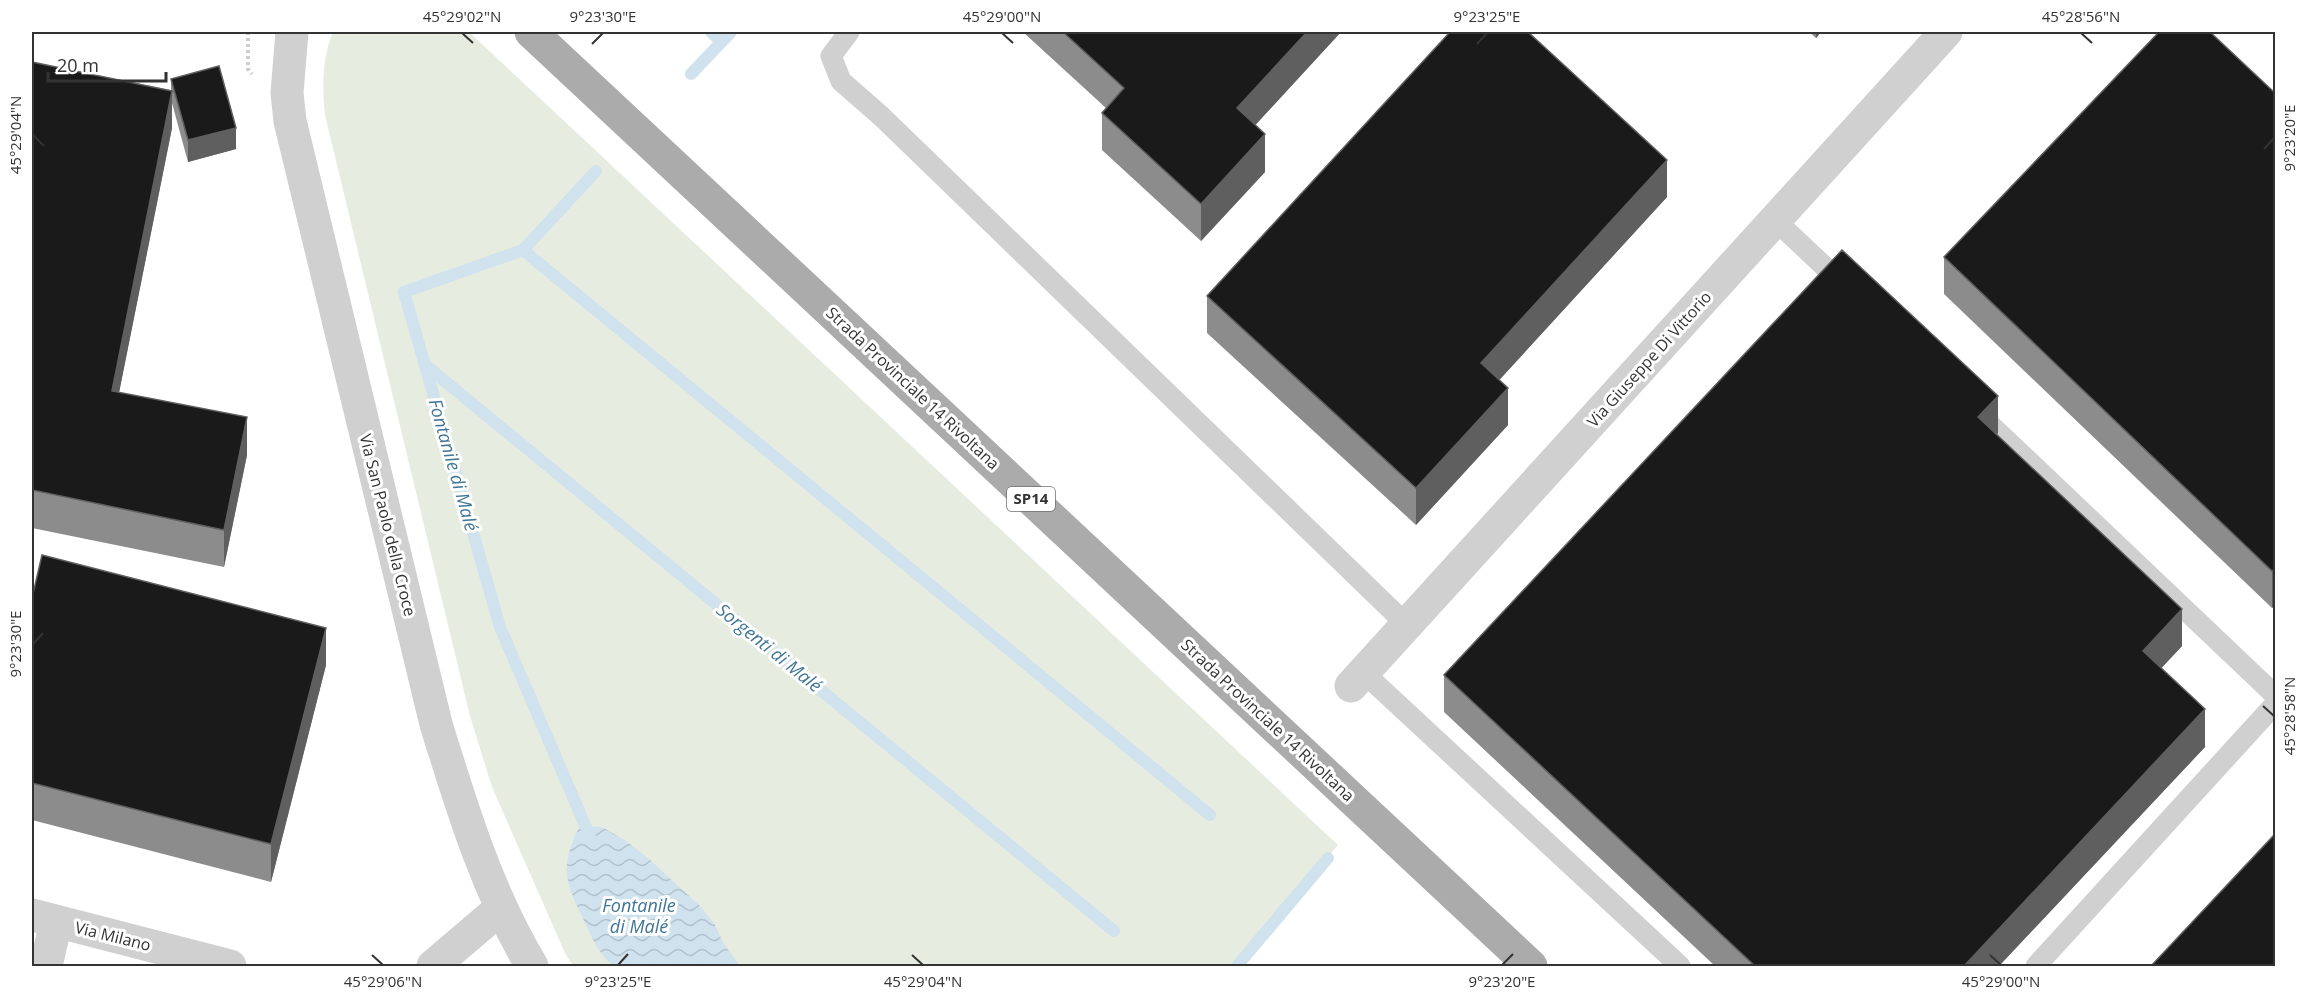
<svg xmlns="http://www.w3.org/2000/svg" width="2307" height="998" font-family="'Open Sans',sans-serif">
  <defs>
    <pattern id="water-waves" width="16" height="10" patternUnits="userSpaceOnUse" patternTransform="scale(1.5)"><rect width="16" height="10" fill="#cfe2ed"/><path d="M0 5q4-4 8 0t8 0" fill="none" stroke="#b2c2cc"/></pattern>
  </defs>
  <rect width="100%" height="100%" fill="#fff"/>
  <path fill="#e6ecdf" d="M333,32H469L1338,845L1236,966H573L565,953L492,787L470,716L325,115C322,87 322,58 333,32Z"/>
  <path fill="url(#water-waves)" d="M580,826L602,827L626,841L649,859L700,906L714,923L724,944L740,966H613C599,954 593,940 585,923C566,883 558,868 580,826Z"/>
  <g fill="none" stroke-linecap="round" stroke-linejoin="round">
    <g stroke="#cfe2ed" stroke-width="12">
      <polyline points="711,32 721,42"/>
      <polyline points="691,74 731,32"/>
      <polyline points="523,250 1210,815"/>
      <polyline points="424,364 1114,931"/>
      <polyline points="591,839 500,627 404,292 523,250 596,171"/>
      <polyline points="1237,966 1328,858"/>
    </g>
    <polyline stroke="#cdcdcd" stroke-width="4" stroke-dasharray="3 3" stroke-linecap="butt" points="248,32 248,69 252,74"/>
    <g stroke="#d0d0d0" stroke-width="21">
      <polyline points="849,32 831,56 841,81 881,116 1407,625"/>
      <polyline points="1775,220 1845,286"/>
      <polyline points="1978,413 2276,696"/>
      <polyline points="1364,673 1680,966"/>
      <polyline points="2036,966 2276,703"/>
    </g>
    <g stroke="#d0d0d0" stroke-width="33">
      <path d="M292,32L287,93L290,121L436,724C462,808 487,891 532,966"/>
      <polyline points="1351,686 1946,32"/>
      <polyline points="32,915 230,966"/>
      <polyline points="46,966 56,922"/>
      <polyline points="433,966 501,908"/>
    </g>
    <polyline stroke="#ababab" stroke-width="33" points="531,32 1531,966"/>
  </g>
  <g fill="#8c8c8c">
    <polygon points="1023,32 1341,32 1255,125 1265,172 1201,241 1102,150 1102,113 1106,108"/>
    <polygon points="1809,32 1821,32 1816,38"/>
    <polygon points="32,62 171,90 171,79 236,149 188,162 172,103 172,128 119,392 247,455 224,567 32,528"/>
    <polygon points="2276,94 2276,605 2272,608 1944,294 1944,257"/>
    <polygon points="1667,197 1499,380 1508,425 1416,525 1207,333 1207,296"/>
    <polygon points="1998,433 1997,435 2182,646 2161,668 2205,747 1999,966 1715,966 1444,712 1444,675"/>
    <polygon points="32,598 326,665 271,882 32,820"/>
  </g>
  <g fill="#5f5f5f">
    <polygon points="1307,32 1341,32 1237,145 1237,108"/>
    <polygon points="1816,32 1821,32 1816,38"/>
    <polygon points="172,91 172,128 112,428 112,391"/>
    <polygon points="236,128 236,149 188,162 188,140"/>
    <polygon points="1265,134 1265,172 1201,241 1201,204"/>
    <polygon points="1667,160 1667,197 1481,400 1481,363"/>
    <polygon points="1508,388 1508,425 1416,525 1416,488"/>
    <polygon points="1998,396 1998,433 1978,454 1978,417"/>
    <polygon points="247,417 247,455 224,567 224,530"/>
    <polygon points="2276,568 2276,605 2272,608 2272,571"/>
    <polygon points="2182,609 2182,646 2143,688 2143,651"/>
    <polygon points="326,628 326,665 271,882 271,844"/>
    <polygon points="2205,709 2205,747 1999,966 1964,966"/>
  </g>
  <g fill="#1a1a1a" stroke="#5f5f5f" stroke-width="1.5">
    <polygon points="1063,32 1307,32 1237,108 1265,134 1201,204 1102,113 1124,88"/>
    <polygon points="1450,32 1528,32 1667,160 1481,363 1508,388 1416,488 1207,296"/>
    <polygon points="2159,32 2210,32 2276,94 2276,568 2272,571 1944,257"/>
    <polygon points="32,62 172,91 112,391 247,417 224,530 32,490"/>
    <polygon points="219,66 236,128 188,140 171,79"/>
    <polygon points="1842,250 1998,396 1978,417 2182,609 2143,651 2205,709 1964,966 1755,966 1444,675"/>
    <polygon points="42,555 326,628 271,844 32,783 32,598"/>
    <polygon points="2276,833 2276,966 2151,966"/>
  </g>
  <path fill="none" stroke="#333" stroke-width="2" d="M462,33L473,43M1002,33L1013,43M2081,33L2092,43M592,44L603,33M1477,44L1487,33M33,135L44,146M2264,149L2274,138M33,644L43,633M2263,706L2274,716M372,955L383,965M912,955L923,965M1990,955L2001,965M618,965L628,954M1502,965L1513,954"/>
  <g text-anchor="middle" stroke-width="6" stroke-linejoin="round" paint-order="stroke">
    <rect fill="#fff" stroke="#707070" stroke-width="1.5" x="1007" y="487" width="48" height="24" rx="4.5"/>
    <g font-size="15" font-weight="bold" fill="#333">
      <text x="1031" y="504">SP14</text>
    </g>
    <g font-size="16" fill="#333" stroke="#fff">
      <text transform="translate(1649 359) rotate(-48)" y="6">Via Giuseppe Di Vittorio</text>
      <text transform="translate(913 388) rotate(43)" y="6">Strada Provinciale 14 Rivoltana</text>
      <text transform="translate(388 525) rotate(76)" y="6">Via San Paolo della Croce</text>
      <text transform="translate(1268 720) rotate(43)" y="6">Strada Provinciale 14 Rivoltana</text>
      <text transform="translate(113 936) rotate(14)" y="6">Via Milano</text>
    </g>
    <g font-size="18" font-style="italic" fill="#407595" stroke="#fff">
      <text transform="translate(453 465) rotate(74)" y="6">Fontanile di Malé</text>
      <text transform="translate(769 648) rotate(39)" y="6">Sorgenti di Malé</text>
      <text x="639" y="912">Fontanile<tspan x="639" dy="21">di Malé</tspan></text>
    </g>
  </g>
  <rect width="2307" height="998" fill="none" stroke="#ffffff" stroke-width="66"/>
  <path d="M48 72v9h118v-9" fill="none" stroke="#333333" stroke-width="3"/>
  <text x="57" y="72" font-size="18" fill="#333333" stroke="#ffffff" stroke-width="4.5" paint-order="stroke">20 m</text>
  <rect x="33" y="33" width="2241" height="932" fill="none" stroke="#333" stroke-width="2"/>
  <g font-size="15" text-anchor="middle" fill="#333">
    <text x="462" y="22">45°29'02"N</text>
    <text x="603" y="22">9°23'30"E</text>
    <text x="1002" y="22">45°29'00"N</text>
    <text x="1487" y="22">9°23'25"E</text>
    <text x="2081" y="22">45°28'56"N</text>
    <text transform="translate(16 135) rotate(-90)" y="5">45°29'04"N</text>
    <text transform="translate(2290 138) rotate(-90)" y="5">9°23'20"E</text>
    <text transform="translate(16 644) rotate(-90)" y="5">9°23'30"E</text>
    <text transform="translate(2290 716) rotate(-90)" y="5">45°28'58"N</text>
    <text x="383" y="987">45°29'06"N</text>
    <text x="618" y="987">9°23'25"E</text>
    <text x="923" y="987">45°29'04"N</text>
    <text x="1502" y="987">9°23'20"E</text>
    <text x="2001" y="987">45°29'00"N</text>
  </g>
</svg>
